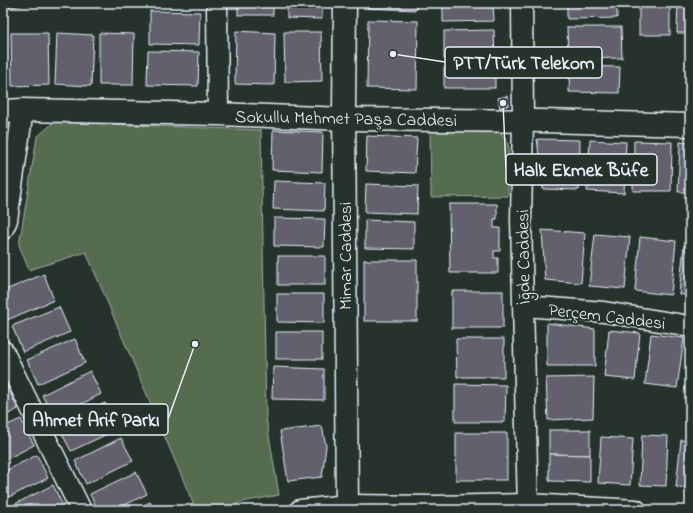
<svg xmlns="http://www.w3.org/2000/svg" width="693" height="513" font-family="'Indie Flower',sans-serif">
  <rect width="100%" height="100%" fill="#26332d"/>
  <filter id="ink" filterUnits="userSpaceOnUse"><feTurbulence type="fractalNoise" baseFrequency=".025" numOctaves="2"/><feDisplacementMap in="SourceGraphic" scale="8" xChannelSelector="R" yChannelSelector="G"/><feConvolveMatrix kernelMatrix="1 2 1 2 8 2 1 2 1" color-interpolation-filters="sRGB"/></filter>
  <g filter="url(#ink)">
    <g fill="#576c50" stroke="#a0aea4">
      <polygon points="54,122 261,130 266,417 279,495 242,502 221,510 196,510 86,252 29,270 19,245 37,137"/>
      <path d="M430,131H493C504,133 506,137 509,148L508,196L431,197Z"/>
    </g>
    <g fill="#62606c" stroke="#e8f1f8">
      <polygon points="3,3 32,3 3,9"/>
      <rect x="238" y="3" width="35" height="12"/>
      <polygon points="287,3 322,3 322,19 287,18"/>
      <polygon points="367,3 417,3 416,10 367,8"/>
      <polygon points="443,3 493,3 494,21 443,22"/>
      <polygon points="567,3 617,3 617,18 567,19"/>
      <rect x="639" y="3" width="31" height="32"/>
      <polygon points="678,3 690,3 690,33 677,33"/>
      <polygon points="150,11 200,12 199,45 150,44"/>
      <polygon points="368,20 418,21 417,89 367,88"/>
      <polygon points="567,27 621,27 622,58 568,59"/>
      <polygon points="494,30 495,58 444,59 444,31"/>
      <polygon points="236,31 275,33 274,85 235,84"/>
      <polygon points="284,32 321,32 322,81 285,82"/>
      <polygon points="11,33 48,33 49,85 12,86"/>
      <polygon points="57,33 93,35 91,86 55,84"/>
      <polygon points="99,33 134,34 133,85 99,85"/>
      <polygon points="3,35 4,35 7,85 3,85"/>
      <polygon points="688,50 690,50 690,94 685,94"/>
      <polygon points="148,51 199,52 198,86 147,85"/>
      <polygon points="570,66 620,67 619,93 569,92"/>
      <rect x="444" y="68" width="51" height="20"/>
      <polygon points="507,96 509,105 500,108 498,98"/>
      <polygon points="273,130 323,132 322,172 272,170"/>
      <polygon points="367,136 417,138 415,173 366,171"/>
      <polygon points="537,139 580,140 579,190 543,189"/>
      <polygon points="590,140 626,142 624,193 587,191"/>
      <polygon points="634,141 672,142 671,191 633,191"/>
      <polygon points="680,142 690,143 690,192 678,192"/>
      <polygon points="274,181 325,183 324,211 273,209"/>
      <polygon points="366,184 418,186 417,214 365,212"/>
      <polygon points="449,204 497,204 497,219 494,219 494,228 500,228 500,251 494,251 494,258 498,258 498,273 450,273"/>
      <polygon points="274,218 325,219 324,247 274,246"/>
      <polygon points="365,220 414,222 414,249 365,248"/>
      <polygon points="542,230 585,233 581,283 545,280"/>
      <polygon points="595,234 630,237 625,289 589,286"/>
      <polygon points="640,237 676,241 671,295 635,291"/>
      <polygon points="684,245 690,246 690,296 679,294"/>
      <rect x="278" y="256" width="47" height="29"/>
      <rect x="364" y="260" width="53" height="61"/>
      <polygon points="44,274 54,300 7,320 3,310 3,291"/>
      <rect x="452" y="291" width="51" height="37"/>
      <polygon points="277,294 324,294 324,323 277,322"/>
      <polygon points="59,307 70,332 23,352 12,326"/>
      <polygon points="547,323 595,329 595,366 547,366"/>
      <polygon points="609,330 640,333 635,380 604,377"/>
      <rect x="276" y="332" width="46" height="27"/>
      <polygon points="651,334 684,338 677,388 645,384"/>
      <polygon points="75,339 85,363 38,384 27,360"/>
      <polygon points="456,339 504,339 504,377 457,377"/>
      <polygon points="690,363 690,391 685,390"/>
      <polygon points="273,367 324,369 324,400 272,399"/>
      <polygon points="90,371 101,394 54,418 42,395"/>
      <polygon points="594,377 593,418 548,420 546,378"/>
      <polygon points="6,384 18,409 3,417 3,385"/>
      <polygon points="455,384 506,385 505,422 455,422"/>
      <polygon points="105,403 118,429 71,451 58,426"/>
      <polygon points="21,419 34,445 3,461 3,427"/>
      <polygon points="322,426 326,446 322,477 288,481 280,431"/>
      <polygon points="549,430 590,430 590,455 549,454"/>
      <rect x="456" y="433" width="51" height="47"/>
      <polygon points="642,435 668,436 666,486 640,485"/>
      <polygon points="601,437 633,439 630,485 598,483"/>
      <polygon points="121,438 133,461 86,484 75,461"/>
      <polygon points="681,440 690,441 690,488 676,487"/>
      <polygon points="549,454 590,455 590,482 549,481"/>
      <polygon points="37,455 48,478 3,500 3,472"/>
      <polygon points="136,472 147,494 115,510 98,510 90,494"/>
      <polygon points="53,485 64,508 59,510 8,510 7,508"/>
      <polygon points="150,502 154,510 135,510"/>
    </g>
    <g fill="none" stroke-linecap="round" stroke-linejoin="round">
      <defs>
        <g id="minor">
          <polyline points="217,3 218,114"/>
          <polyline points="522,3 523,121 521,219 528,510"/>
          <polyline points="3,229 7,220 23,110"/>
          <polyline points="524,306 604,312 690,326"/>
          <polyline points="3,351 81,510"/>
          <polyline points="300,510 347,505 435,506 528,504 636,510"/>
        </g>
        <g id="major">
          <polyline points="345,3 344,107 347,510"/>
          <polyline points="3,111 23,110 218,114 345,119 543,121 690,125"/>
        </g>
      </defs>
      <use href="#minor" stroke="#e8f1f8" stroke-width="23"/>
      <use href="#major" stroke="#e8f1f8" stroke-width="25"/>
      <use href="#minor" stroke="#26332d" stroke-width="20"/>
      <use href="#major" stroke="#26332d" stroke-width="22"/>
    </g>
  </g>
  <g text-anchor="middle" stroke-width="4" stroke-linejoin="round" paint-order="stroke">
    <g font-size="18" fill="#e8f1f8" stroke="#26332d">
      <text transform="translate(346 118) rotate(1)" y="6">Sokullu Mehmet Paşa Caddesi</text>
      <text transform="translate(345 256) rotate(-90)" y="6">Mimar Caddesi</text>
      <text transform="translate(523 257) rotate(-91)" y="6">İğde Caddesi</text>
      <text transform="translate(607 316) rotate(7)" y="6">Perçem Caddesi</text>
    </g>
  </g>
  <path fill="none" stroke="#e8f1f8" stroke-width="1.5" d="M393 54L445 62M503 103L506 169M195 344L168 419"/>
  <g fill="#e8f1f8" stroke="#26332d" stroke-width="1.5">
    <circle cx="393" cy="54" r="4"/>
    <circle cx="503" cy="103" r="4"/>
    <circle cx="195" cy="344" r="4"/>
  </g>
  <g fill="#26332d" stroke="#e8f1f8" stroke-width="1.5">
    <rect x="445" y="47" width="157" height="31" rx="4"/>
    <rect x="506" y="154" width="151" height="31" rx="4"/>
    <rect x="24" y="404" width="144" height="31" rx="4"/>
  </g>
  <g font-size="19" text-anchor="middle" font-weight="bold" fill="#e8f1f8">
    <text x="524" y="69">PTT/Türk Telekom</text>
    <text x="581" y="176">Halk Ekmek Büfe</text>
    <text x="96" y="426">Ahmet Arif Parkı</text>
  </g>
  <rect width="693" height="513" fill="none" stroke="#26332d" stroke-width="16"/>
  <rect x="8" y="8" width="677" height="497" fill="none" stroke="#e8f1f8" stroke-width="1.5" filter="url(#ink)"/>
</svg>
